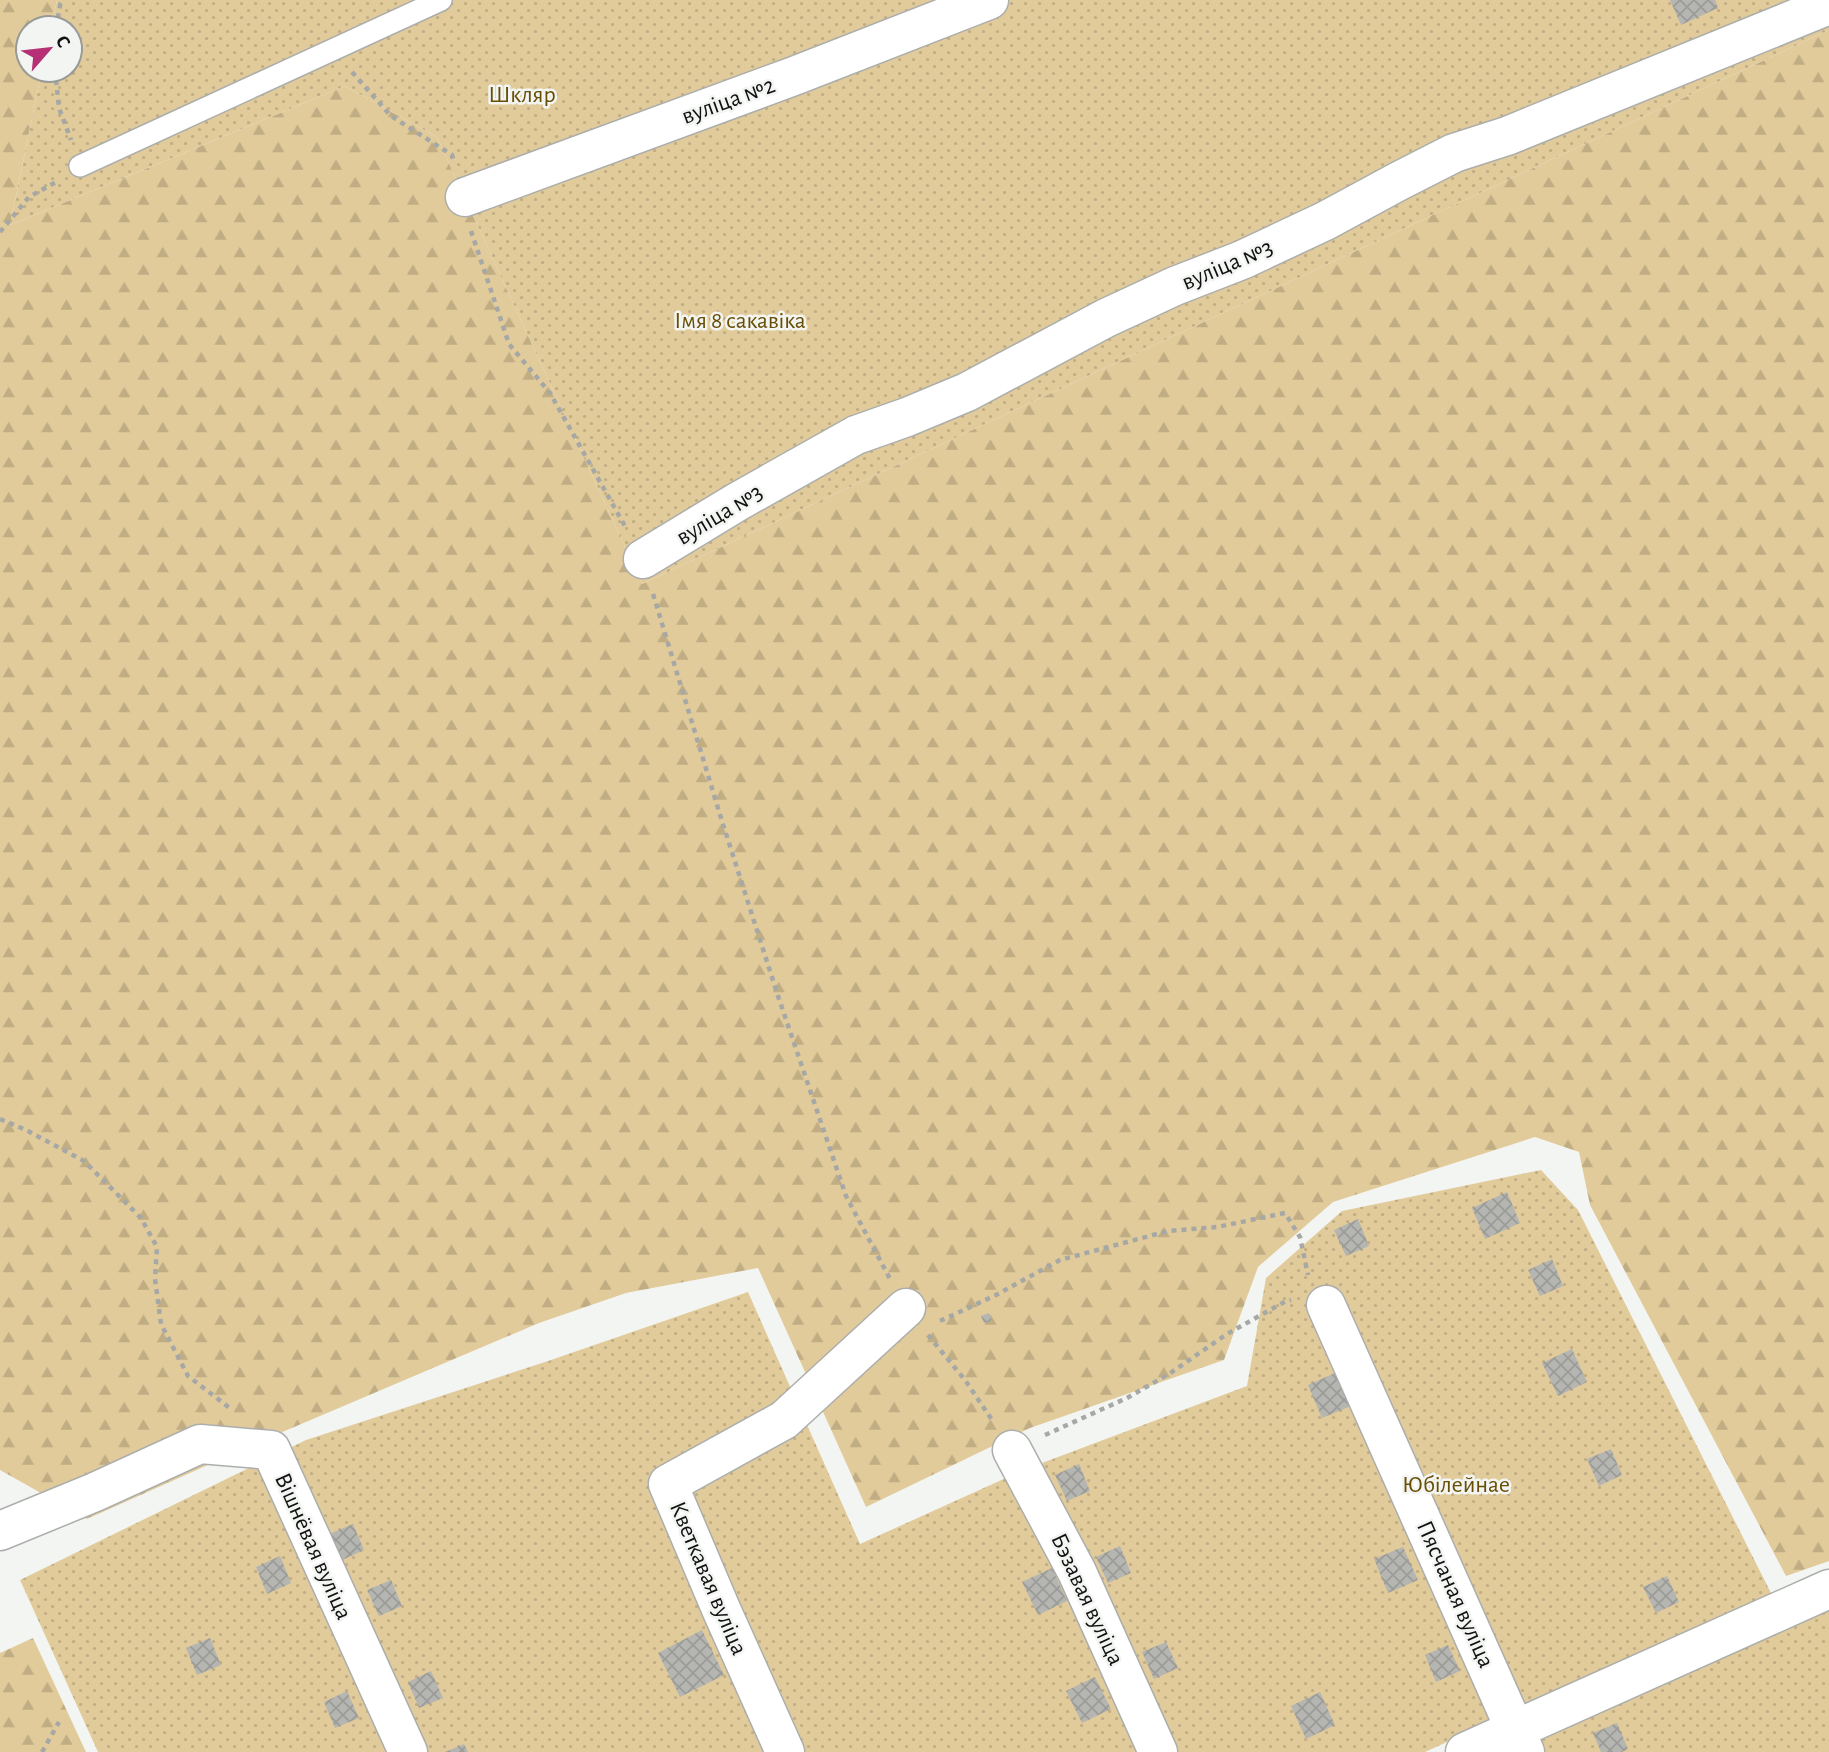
<svg xmlns="http://www.w3.org/2000/svg" width="1829" height="1752" font-family="'Alegreya Sans',sans-serif">
  <defs>
    <pattern id="forest-firs" width="22" height="20" patternUnits="userSpaceOnUse" patternTransform="scale(1.75)"><rect width="22" height="20" fill="#e2cb9a"/><path d="M5 1l3.5 6h-7zM16 11l3.5 6h-7z" fill="#c1ad84"/></pattern>
    <pattern id="garden-dots" width="8" height="8" patternUnits="userSpaceOnUse" patternTransform="scale(1.75)"><rect width="8" height="8" fill="#e2cb9a"/><path d="M2 2h.1M6 6h.1" fill="none" stroke="#c1ad84" stroke-width="1.8" stroke-linecap="round"/></pattern>
    <pattern id="building-cross-hatch" width="8" height="8" patternUnits="userSpaceOnUse" patternTransform="scale(1.75)"><rect width="8" height="8" fill="#b5b5b2"/><path d="M0 0l8 8M0 8l8-8" fill="none" stroke="#9b9b98"/></pattern>
  </defs>
  <rect width="100%" height="100%" fill="#f3f5f3"/>
  <g fill="url(#forest-firs)">
    <polygon points="0,0 57,0 51,28 28,28 28,70 42,70 10,225 345,86 437,137 642,584 1829,30 1829,1561 1786,1576 1590,1205 1579,1152 1535,1137 1333,1202 1258,1267 1224,1360 1030,1428 866,1507 758,1268 626,1293 539,1323 273,1436 87,1519 0,1470"/>
    <polygon points="33,1638 86,1752 0,1752 0,1653"/>
  </g>
  <g fill="url(#garden-dots)">
    <polygon points="57,0 1829,0 1829,30 642,584 437,137 345,86 10,225 42,70 70,70 70,28 51,28"/>
    <polygon points="1541,1170 1578,1210 1772,1595 1425,1752 98,1752 20,1580 306,1440 548,1361 748,1292 860,1544 1026,1469 1247,1386 1266,1278 1342,1211"/>
    <polygon points="1829,1607 1829,1752 1489,1752"/>
  </g>
  <g fill="url(#building-cross-hatch)">
    <polygon points="1670,0 1715,0 1718,8 1681,25"/>
    <polygon points="1507,1192 1520,1223 1485,1239 1472,1208"/>
    <polygon points="1358,1219 1369,1246 1346,1256 1334,1230"/>
    <polygon points="1552,1259 1563,1286 1540,1296 1528,1270"/>
    <polygon points="989,1313 992,1321 984,1323 981,1316"/>
    <polygon points="1572,1349 1587,1382 1558,1396 1542,1363"/>
    <polygon points="1337,1372 1351,1406 1322,1418 1308,1385"/>
    <polygon points="1611,1449 1622,1475 1599,1486 1587,1459"/>
    <polygon points="1079,1464 1090,1491 1067,1501 1055,1475"/>
    <polygon points="353,1524 364,1550 340,1561 329,1534"/>
    <polygon points="1120,1546 1131,1573 1108,1583 1096,1557"/>
    <polygon points="1403,1547 1418,1580 1388,1593 1374,1559"/>
    <polygon points="280,1556 291,1583 267,1594 256,1567"/>
    <polygon points="1052,1568 1067,1601 1038,1615 1022,1582"/>
    <polygon points="1667,1576 1679,1602 1656,1613 1643,1587"/>
    <polygon points="391,1580 402,1606 379,1616 367,1590"/>
    <polygon points="702,1630 724,1675 680,1697 658,1653"/>
    <polygon points="210,1638 221,1665 197,1675 186,1648"/>
    <polygon points="1166,1642 1178,1668 1154,1679 1142,1652"/>
    <polygon points="1448,1645 1460,1671 1436,1682 1425,1655"/>
    <polygon points="431,1671 443,1698 419,1708 408,1682"/>
    <polygon points="1095,1677 1111,1709 1082,1723 1066,1691"/>
    <polygon points="347,1691 359,1718 335,1728 324,1702"/>
    <polygon points="1320,1692 1335,1725 1306,1739 1291,1706"/>
    <polygon points="1617,1723 1628,1749 1622,1752 1601,1752 1593,1733"/>
    <polygon points="464,1744 468,1752 445,1752"/>
  </g>
  <g fill="none" stroke-linecap="round" stroke-linejoin="round">
    <defs>
      <polyline id="service" points="80,166 441,0"/>
      <g id="minor">
        <polyline points="465,197 794,76 989,0"/>
        <polyline points="643,559 737,502 856,435 907,417 967,392 1106,318 1175,286 1242,260 1325,221 1399,181 1454,153 1507,136 1829,5"/>
        <polyline points="1326,1305 1525,1752"/>
        <polyline points="1012,1450 1077,1572 1158,1752"/>
        <polyline points="0,1531 95,1492 200,1444 271,1450 408,1752"/>
        <polyline points="785,1752 721,1609 668,1484 784,1420 906,1308"/>
        <polyline points="1465,1752 1829,1589"/>
      </g>
    </defs>
    <use href="#service" stroke="#acaeac" stroke-width="24"/>
    <use href="#minor" stroke="#acaeac" stroke-width="41"/>
    <g stroke="#a6a8a6" stroke-width="4.5" stroke-dasharray="5 5" stroke-linecap="butt">
      <polyline points="56,28 61,0"/>
      <polyline points="55,70 59,108 71,140"/>
      <polyline points="352,72 391,116 452,155 454,162"/>
      <polyline points="471,231 509,344 550,393 626,528"/>
      <polyline points="0,232 29,197 58,181"/>
      <polyline points="653,594 721,818 778,996 846,1196 890,1279"/>
      <polyline points="0,1119 26,1130 84,1161 141,1218 157,1247 155,1279 161,1324 188,1376 231,1409"/>
      <polyline points="940,1321 996,1295 1060,1260 1168,1231 1217,1227 1285,1213 1300,1237 1308,1275"/>
      <polyline points="928,1335 965,1380 992,1420"/>
      <polyline points="1045,1435 1127,1398 1169,1374 1227,1334 1286,1301 1291,1300"/>
      <polyline points="42,1752 59,1722"/>
    </g>
    <use href="#service" stroke="#fff" stroke-width="21"/>
    <use href="#minor" stroke="#fff" stroke-width="38"/>
  </g>
  <g text-anchor="middle" stroke-width="5" stroke-linejoin="round" paint-order="stroke">
    <g font-size="24" fill="#694f05" stroke="#f3f5f3">
      <text x="522" y="102">Шкляр</text>
      <text x="740" y="328">Імя 8 сакавіка</text>
      <text x="1456" y="1492">Юбілейнае</text>
    </g>
    <g font-size="24" fill="#101110" stroke="#f3f5f3">
      <text transform="translate(728 100) rotate(-20)" y="8">вуліца №2</text>
      <text transform="translate(1227 264) rotate(-23)" y="8">вуліца №3</text>
      <text transform="translate(719 514) rotate(-31)" y="8">вуліца №3</text>
      <text transform="translate(314 1546) rotate(66)" y="8">Вішнёвая вуліца</text>
      <text transform="translate(709 1578) rotate(67)" y="8">Кветкавая вуліца</text>
      <text transform="translate(1456 1594) rotate(66)" y="8">Пясчаная вуліца</text>
      <text transform="translate(1088 1599) rotate(65)" y="8">Бэзавая вуліца</text>
    </g>
  </g>
  <g transform="translate(49 49) rotate(62)"><circle r="33" fill="#f3f5f3" stroke="#989a98" stroke-width="2"/>
  <path d="M0-5L12 26L0 18L-12 26Z" fill="#b53075"/>
  <text y="-10" font-size="19" font-weight="bold" text-anchor="middle" fill="#101110">С</text>
  </g>
</svg>
